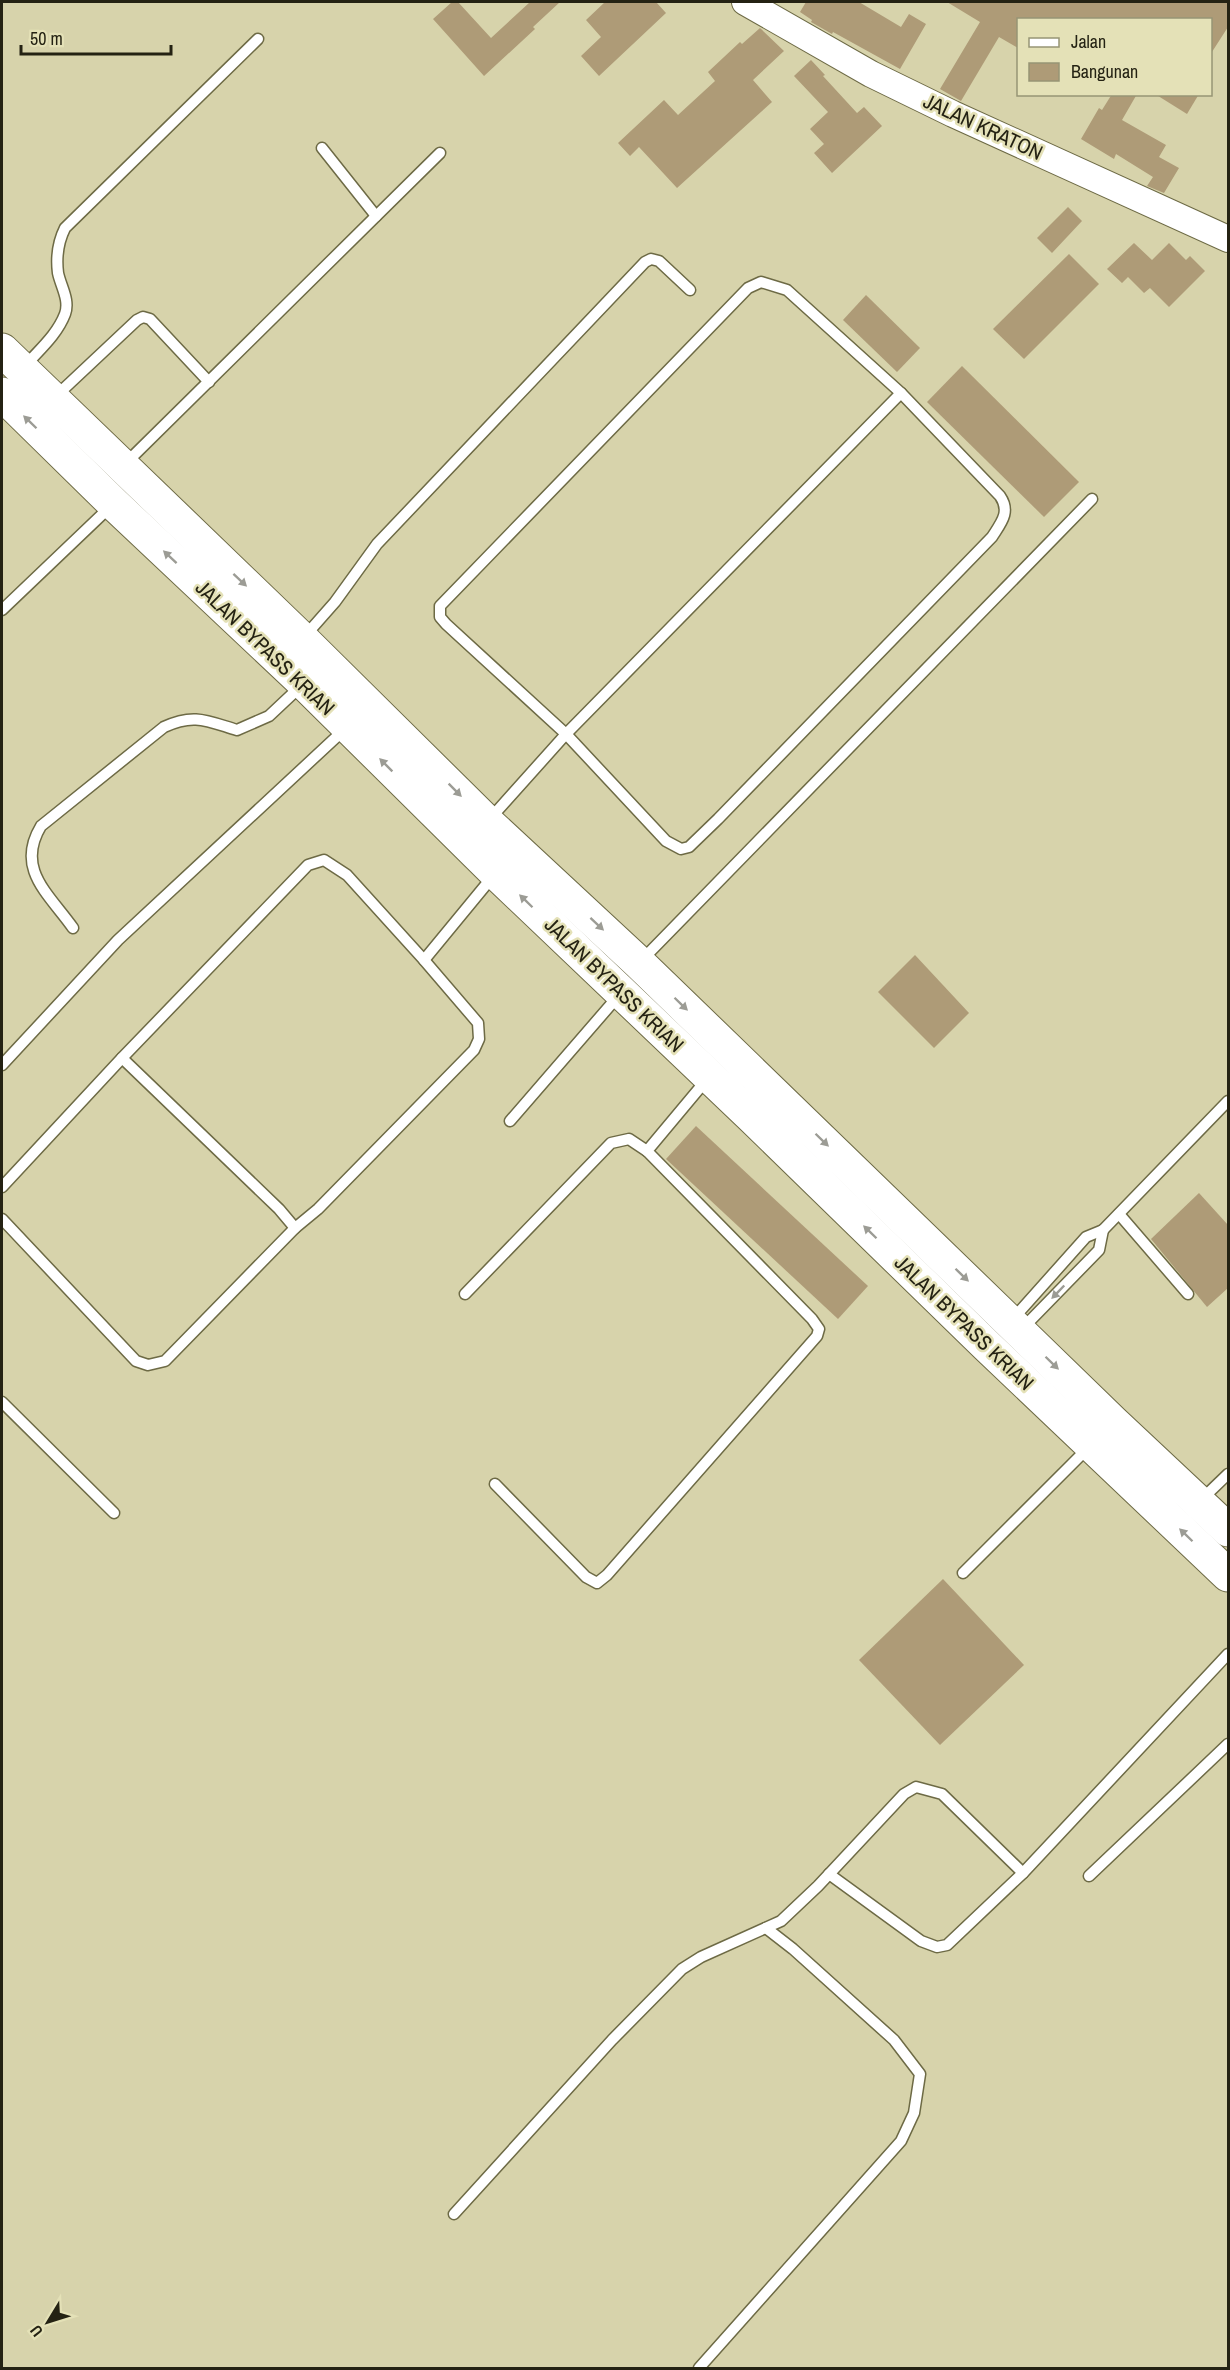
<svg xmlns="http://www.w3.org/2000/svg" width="1230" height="2370" font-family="'Archivo Narrow',sans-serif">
  <rect width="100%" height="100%" fill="#d7d3ab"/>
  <g fill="#ae9b77">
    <polygon points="452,2 458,2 491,38 530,2 560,2 533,27 535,29 484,76 433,19"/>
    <polygon points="605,2 656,2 666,13 599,76 581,56 601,37 586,20"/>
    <polygon points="806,2 859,2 901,27 909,14 926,24 900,69 833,32 832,34 811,22 812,20 800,12"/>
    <polygon points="947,2 1228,2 1228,27 1210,55 1210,20 1018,20 1018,48 999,37 961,101 940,89 980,22"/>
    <polygon points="760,28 784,51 753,80 772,102 677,188 639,147 630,156 618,143 664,100 678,115 715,81 708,72 740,42 742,44"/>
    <polygon points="811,60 825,75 823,76 857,113 864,107 882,126 832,173 814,153 824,144 810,129 828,112 794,76"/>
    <polygon points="1112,94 1137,94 1122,120 1166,145 1159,157 1179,168 1164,193 1147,186 1153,177 1116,154 1114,159 1081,139 1099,108 1102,110"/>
    <polygon points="1155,94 1199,94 1187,114"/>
    <polygon points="1068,207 1082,221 1052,253 1037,238"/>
    <polygon points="1134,243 1152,260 1169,243 1186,260 1190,256 1205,271 1169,307 1150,288 1144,293 1128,277 1122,283 1107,269"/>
    <polygon points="1069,254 1099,284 1024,359 993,329"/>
    <polygon points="866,295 920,348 897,372 843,320"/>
    <polygon points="962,366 1079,482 1044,517 927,402"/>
    <polygon points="915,955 969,1013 934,1048 878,992"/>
    <polygon points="696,1126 868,1286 838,1319 666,1159"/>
    <polygon points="1199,1193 1228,1225 1228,1288 1207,1307 1151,1239"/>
    <polygon points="943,1579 1024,1665 940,1745 859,1660"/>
  </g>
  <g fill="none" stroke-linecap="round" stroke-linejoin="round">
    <defs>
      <g id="service">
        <polyline points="322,148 376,216"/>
        <path d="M761,282L787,290L901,393L1000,496C1011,512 1001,523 992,537L718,819L689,847L681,849L666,841L566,734L446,624L440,617V606L748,288Z"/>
        <path d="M25,366C39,350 57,335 65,314C70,300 61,287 58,273C56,257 58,242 65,228L258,39"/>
        <polyline points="55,397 137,320 143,317 150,319 209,382"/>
        <polyline points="124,465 440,153"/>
        <polyline points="2,610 111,506"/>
        <polyline points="305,636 335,602 377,544 645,262 651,259 659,261 690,290"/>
        <polyline points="489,820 566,734 901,393"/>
        <path d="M73,928C49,894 15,869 41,826L164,727C194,713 207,721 237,730L269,716L302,685"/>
        <polyline points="641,961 1092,499"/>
        <polyline points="122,1058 279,1209 295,1228"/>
        <polyline points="2,1065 118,940 345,729"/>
        <polyline points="510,1121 620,994"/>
        <polyline points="2,1187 122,1058 308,865 324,860 347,875 424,960 494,875"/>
        <polyline points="1119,1214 1188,1294"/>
        <polyline points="2,1219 136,1361 148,1365 165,1361 295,1228 318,1209 474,1050 479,1039 478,1023 424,960"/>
        <polyline points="465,1294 611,1143 629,1139 647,1151"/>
        <polyline points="1012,1320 1086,1237 1103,1230 1228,1101"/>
        <polyline points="1021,1330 1099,1250 1103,1230"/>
        <polyline points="2,1402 114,1513"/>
        <polyline points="495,1484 586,1577 597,1583 607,1575 817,1336 819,1329 812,1319 647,1151 708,1078"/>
        <polyline points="1201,1500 1228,1474"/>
        <polyline points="963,1573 1089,1447"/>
        <polyline points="829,1874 921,1941 937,1947 947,1945 1023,1873 1228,1654"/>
        <polyline points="1089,1876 1228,1744"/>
        <polyline points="454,2214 612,2040 682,1969 701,1957 781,1921 818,1886 904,1794 916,1787 942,1794 1023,1873"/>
        <polyline points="699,2368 901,2141 914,2113 920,2074 894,2040 793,1949 766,1928"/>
      </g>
      <polyline id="tertiary" points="745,2 871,74 953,114 1228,239"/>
      <g id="trunk">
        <polyline points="2,350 302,639 487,822 639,963 1113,1422 1228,1530"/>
        <polyline points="2,394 114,504 304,683 496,873 751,1116 987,1346 1228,1575"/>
      </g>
    </defs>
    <use href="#service" stroke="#6d6a45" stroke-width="13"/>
    <use href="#tertiary" stroke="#6d6a45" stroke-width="28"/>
    <use href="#trunk" stroke="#6d6a45" stroke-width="35"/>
    <use href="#service" stroke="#fff" stroke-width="10"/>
    <use href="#tertiary" stroke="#fff" stroke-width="26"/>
    <use href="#trunk" stroke="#fff" stroke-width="33"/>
  </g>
  <defs><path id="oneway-solid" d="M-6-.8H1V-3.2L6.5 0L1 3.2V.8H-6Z" transform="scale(1.5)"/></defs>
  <g fill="#9c9c95">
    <use href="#oneway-solid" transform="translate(30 422) rotate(-136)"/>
    <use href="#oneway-solid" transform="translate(170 557) rotate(-137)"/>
    <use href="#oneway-solid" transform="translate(240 580) rotate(43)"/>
    <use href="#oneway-solid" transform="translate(386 765) rotate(-135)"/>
    <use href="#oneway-solid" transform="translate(455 790) rotate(45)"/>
    <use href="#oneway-solid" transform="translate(526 901) rotate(-136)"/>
    <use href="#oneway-solid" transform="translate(597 924) rotate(43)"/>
    <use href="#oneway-solid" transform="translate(681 1004) rotate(44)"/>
    <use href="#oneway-solid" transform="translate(822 1140) rotate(44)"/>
    <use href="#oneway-solid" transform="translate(870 1232) rotate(-136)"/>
    <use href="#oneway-solid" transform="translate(962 1275) rotate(44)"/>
    <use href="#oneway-solid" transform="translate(1058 1292) rotate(134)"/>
    <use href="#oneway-solid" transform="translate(1052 1363) rotate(44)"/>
    <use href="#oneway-solid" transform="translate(1186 1535) rotate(-136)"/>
  </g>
  <g text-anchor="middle" stroke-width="5" stroke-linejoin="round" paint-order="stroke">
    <g font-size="21" fill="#242213" stroke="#e4e1b7">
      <text transform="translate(983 127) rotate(25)" y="7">JALAN KRATON</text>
      <text transform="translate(265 648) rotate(44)" y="7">JALAN BYPASS KRIAN</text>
      <text transform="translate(614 985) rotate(44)" y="7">JALAN BYPASS KRIAN</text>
      <text transform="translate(964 1323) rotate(44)" y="7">JALAN BYPASS KRIAN</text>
    </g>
  </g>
  <rect width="1230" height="2370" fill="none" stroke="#242213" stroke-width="6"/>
  <rect x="1017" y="18" width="195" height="78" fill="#e4e1b7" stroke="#979575" stroke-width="1.5"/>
  <rect x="1029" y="38" width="30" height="9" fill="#ffffff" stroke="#979575" stroke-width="1.5"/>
  <text x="1071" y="48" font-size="18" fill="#242213">Jalan</text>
  <rect x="1029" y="63" width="30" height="18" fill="#ae9b77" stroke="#979575" stroke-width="1.5"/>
  <text x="1071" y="78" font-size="18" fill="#242213">Bangunan</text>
  <g transform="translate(48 2322) rotate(232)" stroke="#e4e1b7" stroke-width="4.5" paint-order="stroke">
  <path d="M0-4.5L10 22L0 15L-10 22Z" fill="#242213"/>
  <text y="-9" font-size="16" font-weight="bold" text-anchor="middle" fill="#242213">U</text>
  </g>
  <path d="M21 45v9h150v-9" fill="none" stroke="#242213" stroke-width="3"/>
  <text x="30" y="45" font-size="18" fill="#242213" stroke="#e4e1b7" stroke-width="4.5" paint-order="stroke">50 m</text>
</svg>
